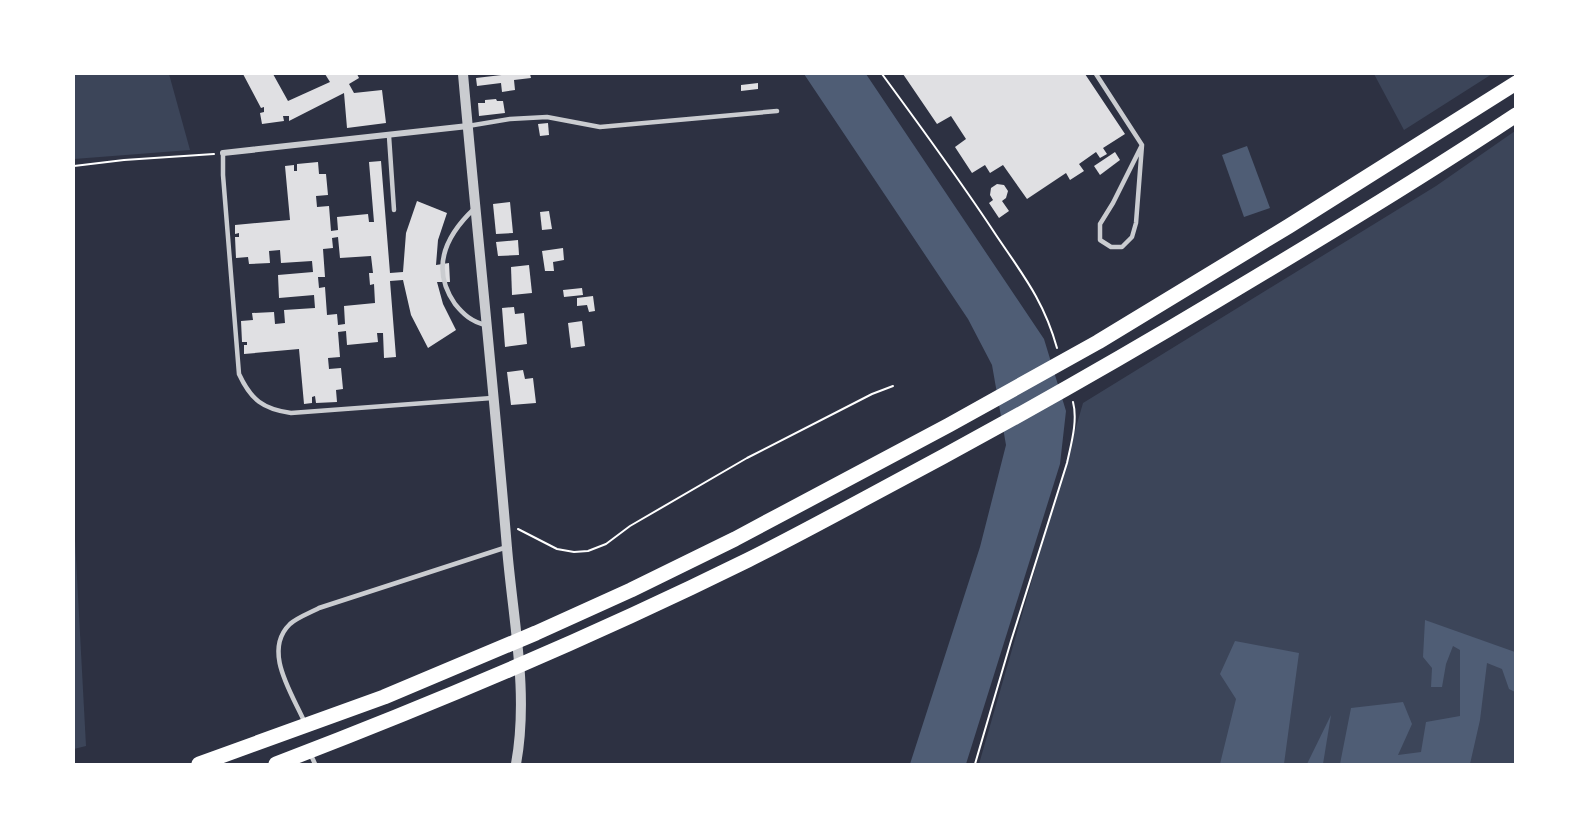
<svg xmlns="http://www.w3.org/2000/svg" width="1589" height="838" font-family="Figtree,sans-serif">
  <rect width="100%" height="100%" fill="#2d3142"/>
  <g fill="#3c4559">
    <polygon points="74,74 169,74 190,150 74,159"/>
    <polygon points="1374,74 1492,74 1404,130"/>
    <polygon points="1515,131 1515,764 979,764 1083,403 1436,186"/>
    <polygon points="74,521 86,746 74,749"/>
  </g>
  <g fill="#4f5d75">
    <polygon points="804,74 866,74 1044,339 1066,411 1060,464 966,764 910,764 980,547 1006,445 992,365 968,319"/>
    <polygon points="1247,146 1270,208 1244,217 1222,155"/>
    <polygon points="1425,620 1515,652 1515,692 1509,689 1502,669 1487,663 1480,720 1470,764 1340,764 1351,708 1403,702 1412,724 1398,755 1421,752 1426,722 1460,716 1460,650 1453,646 1446,664 1442,687 1431,687 1432,668 1423,657"/>
    <polygon points="1235,641 1299,653 1284,764 1220,764 1236,699 1220,674"/>
    <polygon points="1331,715 1323,764 1307,764"/>
  </g>
  <g fill="#e0e0e3" fill-rule="evenodd">
    <polygon points="243,74 273,74 288,101 330,82 325,74 357,74 359,78 349,84 354,93 382,90 386,123 347,128 344,93 289,121 289,116 283,116 284,121 262,124 260,113 264,112 264,107 261,108"/>
    <polygon points="511,74 530,74 531,78 514,80 515,90 502,92 501,83 477,86 476,78"/>
    <polygon points="903,74 1085,74 1125,134 1103,148 1107,154 1100,158 1096,152 1079,164 1084,171 1070,180 1066,173 1027,199 1003,165 990,173 985,165 972,173 955,147 966,139 951,116 937,124"/>
    <polygon points="758,83 758,89 741,91 741,85"/>
    <polygon points="496,99 497,101 503,101 505,113 479,116 478,103 485,103 485,100"/>
    <polygon points="548,123 549,135 540,136 538,124"/>
    <polygon points="1115,152 1120,160 1100,175 1094,166"/>
    <path d="M381,161L390,273L403,272L406,233L417,201L447,213L438,240L436,265L449,263L450,282H437L443,304L456,330L428,348L411,315L403,280L390,281L396,357L384,358L383,333H377L378,342L347,345L346,331L338,332L340,357L328,358L329,369L341,368L343,389L336,390L337,402L316,403L315,396L312,397V403L304,404L299,349L244,354V345H247V342H242L241,321L253,320L252,313L274,312L275,324L285,323L284,310L315,308L314,295L279,298L278,275L313,272L312,261L281,263L280,250L269,251L270,263L249,264L248,257L236,258L235,237H239V233L235,234V225L290,220L285,166L294,165V171H297V164L318,162L319,174H326L328,195L316,196L317,207L329,206L331,231L338,230L337,217L368,214L369,222H374L369,162ZM338,237L340,258L371,256L373,273H369L370,285L374,284L375,303L344,306L345,324L338,325L337,314L327,315L325,287L319,288L318,277H325L323,249L333,248L332,238Z"/>
    <polygon points="997,184 1004,185 1008,191 1006,198 1002,201 1009,211 999,218 989,203 993,200 990,195 991,188"/>
    <polygon points="510,202 513,233 496,234 493,204"/>
    <polygon points="549,211 552,229 542,230 540,212"/>
    <polygon points="518,240 519,255 498,256 496,242"/>
    <polygon points="563,248 564,260 553,262 554,271 545,271 542,251"/>
    <polygon points="529,265 532,293 512,295 511,267"/>
    <polygon points="582,288 583,295 564,297 563,290"/>
    <polygon points="593,296 595,311 589,312 587,305 577,306 577,298"/>
    <polygon points="514,307 515,314 524,313 527,344 505,347 502,308"/>
    <polygon points="582,321 585,346 571,348 568,323"/>
    <polygon points="523,370 525,379 533,378 536,403 511,405 507,372"/>
  </g>
  <g fill="none" stroke-linecap="round" stroke-linejoin="round">
    <g stroke="#fff" stroke-width="2">
      <path d="M882,74C921,127 960,180 996,235C1023,275 1044,301 1057,348"/>
      <polyline points="74,166 124,160 214,154"/>
      <polyline points="518,529 557,549 574,552 588,551 606,544 630,526 747,458 872,394 893,386"/>
      <path d="M975,764L1011,641L1067,463C1071,444 1078,421 1073,402"/>
    </g>
    <g stroke="#caccd0" stroke-width="4.5">
      <polyline points="1096,74 1142,145 1136,223 1132,237 1122,247 1111,247 1100,240 1100,224 1113,203 1142,145"/>
      <polyline points="468,126 510,119 547,117 600,127 777,111"/>
      <polyline points="389,136 394,210"/>
      <path d="M223,153V175L239,374C251,400 263,409 291,413L492,398"/>
      <path d="M475,208C446,235 430,268 455,304C464,315 471,321 485,325"/>
      <path d="M305,723C292,693 262,651 290,624C298,617 310,613 319,608L507,547"/>
      <polyline points="310,753 315,764"/>
    </g>
    <polyline stroke="#caccd0" stroke-width="6" points="223,153 468,126"/>
    <path stroke="#caccd0" stroke-width="10" d="M463,74C477,232 494,390 507,548C513,620 529,693 516,764"/>
    <g stroke="#fff" stroke-width="15">
      <polyline points="199,764 384,697 536,633 631,590 735,539 949,425 1098,342 1289,226 1516,83"/>
      <path d="M276,764C436,703 594,636 748,560C788,540 827,519 866,498C985,435 1101,370 1216,301C1317,241 1418,180 1516,115"/>
    </g>
  </g>
  <rect width="1589" height="838" fill="none" stroke="#ffffff" stroke-width="150"/>
</svg>
